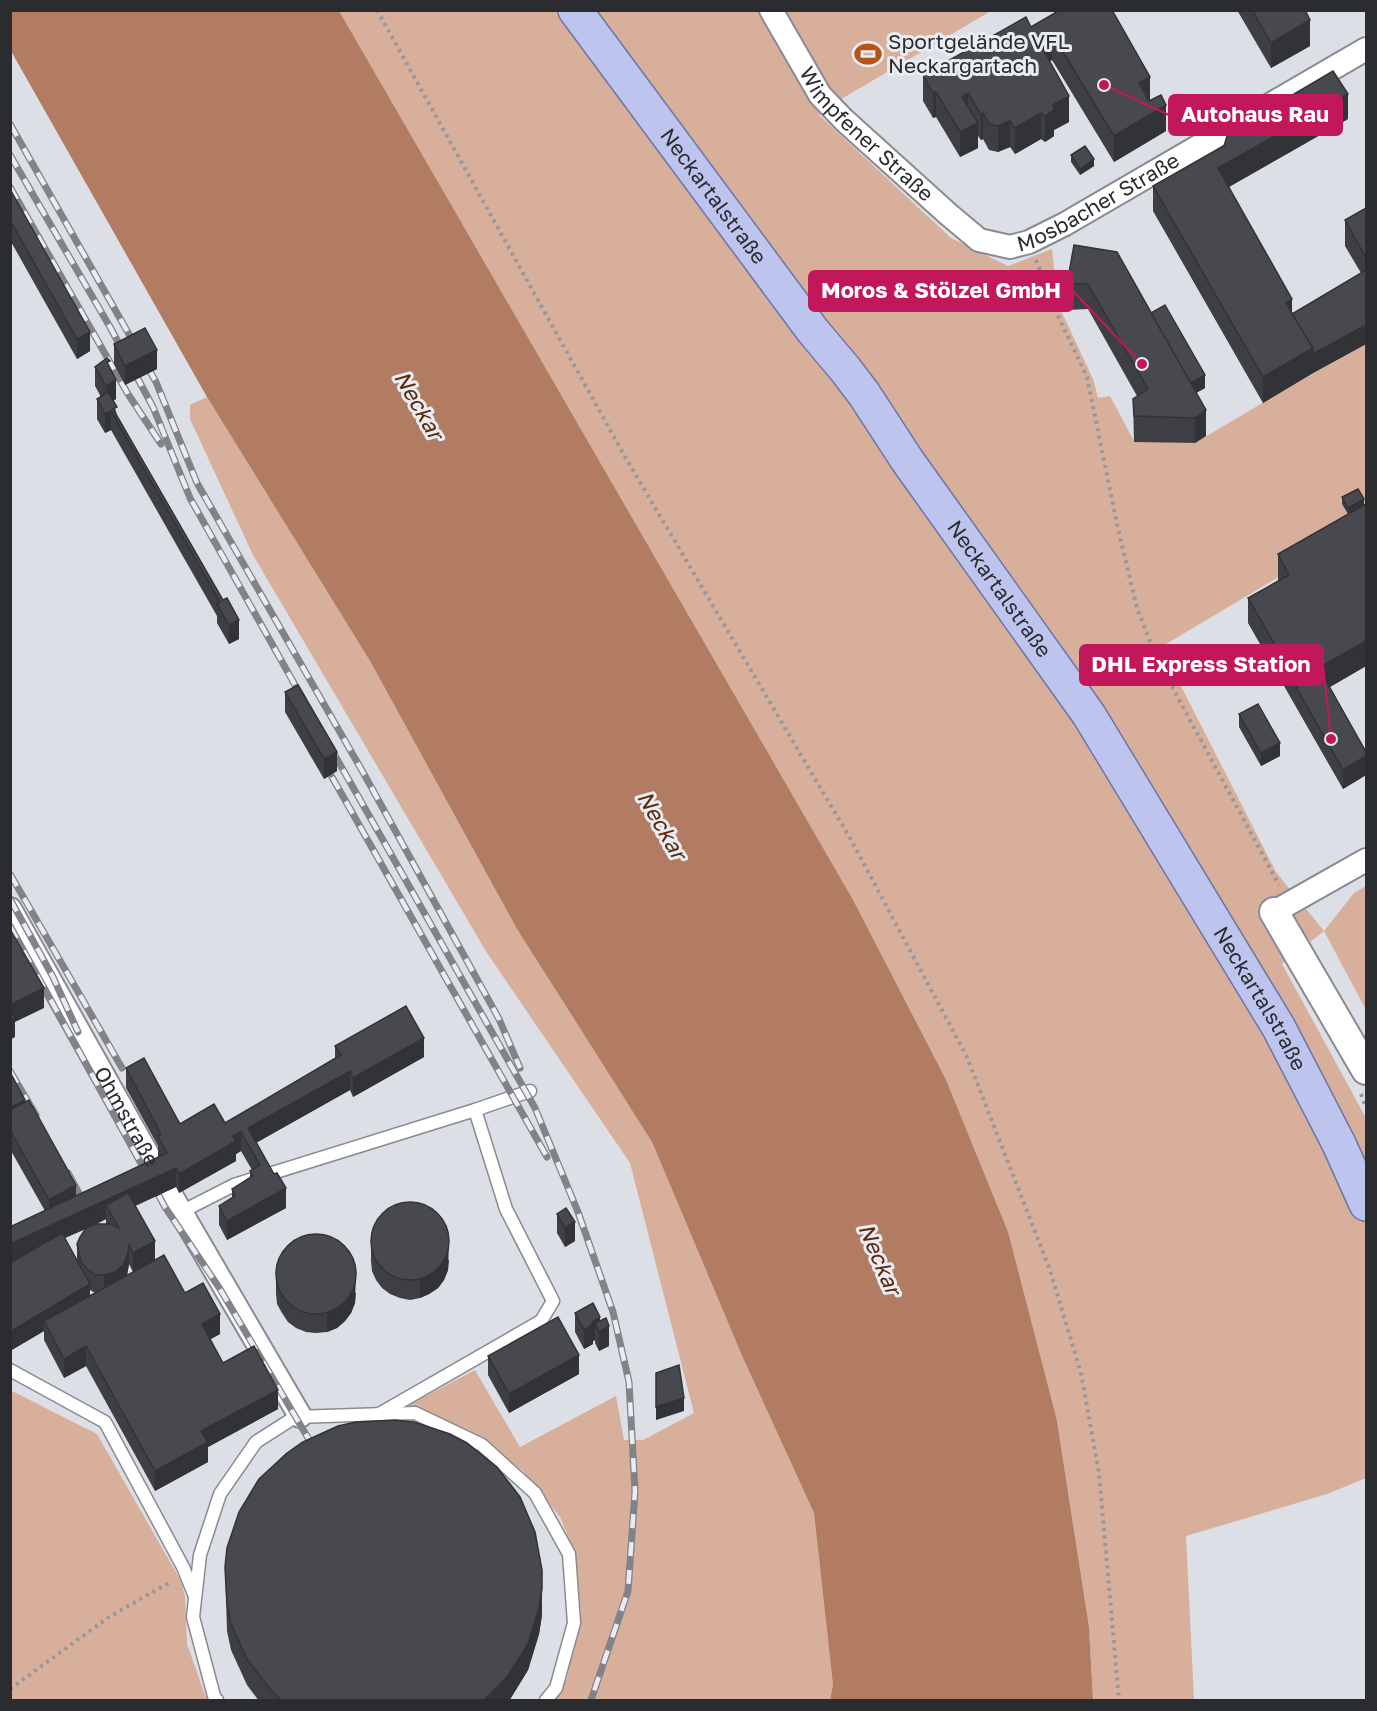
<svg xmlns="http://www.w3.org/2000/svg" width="1377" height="1711" font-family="'Golos Text',sans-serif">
  <rect width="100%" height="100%" fill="#dddfe6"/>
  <g fill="#d8af9b">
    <polygon points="339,11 991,11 843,98 819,115 951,238 1008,266 1052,249 1058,304 1093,379 1098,398 1110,396 1134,441 1195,443 1313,373 1366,344 1366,525 1161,647 1276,872 1324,931 1354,893 1366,886 1366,1010 1324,931 1282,964 1366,1118 1366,1478 1327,1494 1186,1536 1194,1700 1093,1700 1089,1627 1057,1421"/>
    <polygon points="207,397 370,661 517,929 652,1142 743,1358 814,1513 833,1685 830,1700 554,1700 567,1679 581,1612 574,1552 560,1517 523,1471 470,1431 409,1405 475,1370 520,1447 616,1396 624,1440 643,1440 694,1413 630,1163 487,953 253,555 190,419 190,405"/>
    <polygon points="10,1390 97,1434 181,1581 185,1596 187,1644 205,1695 209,1700 11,1700"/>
  </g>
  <polygon fill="#b17c62" points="10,11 339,11 853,900 946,1080 1008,1232 1057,1421 1089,1627 1093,1700 830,1700 833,1685 814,1513 743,1358 652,1142 517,929 370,661 207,397 11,51"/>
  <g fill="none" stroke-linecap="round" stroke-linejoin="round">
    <defs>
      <g id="service">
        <polyline points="181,1212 234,1185 475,1110 530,1091"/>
        <polyline points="10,1370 105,1422 183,1567 194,1594"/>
        <polyline points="381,1413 541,1321 553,1301 506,1209 475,1110"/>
        <polyline points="217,1700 214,1696 193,1617 200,1555 220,1494 256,1442 295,1417 415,1413 482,1445 535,1493 569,1554 574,1623 556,1688 546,1700"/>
      </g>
      <g id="minor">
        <path id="s1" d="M771,10L820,95L844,120L948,214L979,240L1010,247L1029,242L1065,224L1366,49"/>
        <path id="s2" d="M10,909L154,1166L300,1416"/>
        <polyline points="1274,912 1366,860"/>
      </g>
      <polyline id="tertiary" points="1274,912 1366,1070"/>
      <g id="primary">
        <path id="s3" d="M575,10L813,331L845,369L864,394L907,460L1089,715L1279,1028L1339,1144L1366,1204"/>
      </g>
    </defs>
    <use href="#service" stroke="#898b92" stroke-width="15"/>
    <use href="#minor" stroke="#898b92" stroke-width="26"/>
    <use href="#tertiary" stroke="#898b92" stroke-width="32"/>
    <use href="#primary" stroke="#6d75a4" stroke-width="36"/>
    <g stroke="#96979d" stroke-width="4" stroke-dasharray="3 4.5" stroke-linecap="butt">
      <polyline points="377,10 624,455 850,838 967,1057 1050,1270 1081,1373 1099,1473 1119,1700"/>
      <polyline points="1036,260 1058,316 1087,377 1117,524 1137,608 1156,657 1279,885"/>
      <polyline points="1361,1094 1366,1108"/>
      <polyline points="10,1689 109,1617 172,1581"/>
    </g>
    <use href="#service" stroke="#fff" stroke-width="12"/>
    <use href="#minor" stroke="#fff" stroke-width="22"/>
    <use href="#tertiary" stroke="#fff" stroke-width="28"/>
    <use href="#primary" stroke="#bdc4ee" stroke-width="33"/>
    <defs>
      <g id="rail">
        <polyline points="10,124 156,382 197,483 364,774 499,1019 520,1068"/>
        <polyline points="10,155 110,327 153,407 190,498 304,701"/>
        <polyline points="10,187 128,394 161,444"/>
        <polyline points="329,745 535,1108 578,1212 613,1312 629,1382 635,1491 628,1591 591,1700"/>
        <polyline points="332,777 547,1157"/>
        <polyline points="10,874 122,1068"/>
        <polyline points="10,899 53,977 78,1032"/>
        <polyline points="10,926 165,1207 220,1289 311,1443"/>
        <polyline points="10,1071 36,1115"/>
        <polyline points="68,1173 81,1197"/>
      </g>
    </defs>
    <use href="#rail" stroke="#818388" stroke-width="7"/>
    <use href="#rail" stroke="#eaecf4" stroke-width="4.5" stroke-dasharray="14" stroke-linecap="butt"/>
  </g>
  <g fill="#3d3f44" fill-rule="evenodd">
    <polygon points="1060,10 1150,100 1166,131 1114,162 1052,60 1050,61 1069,122 1054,130 1054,136 1045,142 1041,139 1015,154 1010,147 998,152 989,150 983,139 981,140 978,136 978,148 960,157 936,117 933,118 923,101 923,75 1031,27"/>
    <polygon points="1237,10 1305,10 1310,46 1271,68"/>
    <polygon points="1348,119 1229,187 1292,314 1361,273 1345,246 1345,220 1366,208 1366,344 1313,373 1263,403 1153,211 1153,186"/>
    <polygon points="1071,155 1094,166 1080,175 1071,162"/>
    <polygon points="10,189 90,351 77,359 10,240"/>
    <polygon points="1074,245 1151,313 1205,388 1196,393 1206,436 1195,443 1134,442 1133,399 1137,396 1088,309 1067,310 1067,284"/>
    <polygon points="114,344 157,369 125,385 114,364"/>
    <polygon points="95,367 110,368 116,399 113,401 117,415 223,600 239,639 229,644 217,623 217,616 111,430 105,433 97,419 97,399 101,397 95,386"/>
    <polygon points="1358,489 1364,499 1364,506 1366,504 1366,666 1330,687 1366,752 1366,775 1343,789 1248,623 1248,598 1278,581 1278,554 1360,508 1348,514 1342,504 1342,497"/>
    <polygon points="285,692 337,771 324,779 285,712"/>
    <polygon points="1239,714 1280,756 1261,766 1239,727"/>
    <path d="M335,1046L424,1057L353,1097L350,1090L256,1143L286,1208L227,1240L219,1225V1206L232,1198V1189L250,1177V1171L252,1170L241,1151L236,1154V1161L179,1193L176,1187L135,1206L155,1260L220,1334L210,1339L223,1363L278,1409L208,1447V1462L155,1491L86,1366L64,1378L44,1340V1331L10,1351V1227L45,1211L10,1149V1072L76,1196L159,1157L158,1156V1146L126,1088V1068L180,1124L225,1123L335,1058ZM106,1219V1224H97ZM86,1229L77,1244V1260L65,1238ZM129,1264L133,1272L127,1275ZM90,1290L95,1293L90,1296Z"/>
    <polygon points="557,1214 575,1241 565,1247 557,1233"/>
    <polygon points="371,1242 449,1260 448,1270 444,1280 438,1288 429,1294 420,1298 410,1300 400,1298 390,1294 382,1288 376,1280 372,1271 371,1261"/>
    <polygon points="276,1274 356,1293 355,1303 351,1313 345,1321 337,1328 327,1332 316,1333 306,1332 296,1328 288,1322 282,1313 277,1304 276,1293"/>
    <polygon points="575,1313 600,1321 609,1346 599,1351 595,1343 595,1340 593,1341 593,1344 584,1349 575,1332"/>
    <polygon points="488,1356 579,1374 509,1413 488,1375"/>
    <polygon points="225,1567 542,1615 539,1634 528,1670 509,1701 259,1701 247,1685 231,1650 227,1631"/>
  </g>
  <g fill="#323337">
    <polygon points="1310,20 1310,46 1271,68 1271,43"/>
    <polygon points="1052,34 1052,60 1039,67 1039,42"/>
    <polygon points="1150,77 1150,102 1139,83"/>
    <polygon points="936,92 936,117 933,118 933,93"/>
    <polygon points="968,93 968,119 962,97"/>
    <polygon points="1348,94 1348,119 1218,193 1218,168"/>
    <polygon points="1069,96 1069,122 1054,130 1054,136 1045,142 1045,116 1053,105"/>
    <polygon points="1166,105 1166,131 1114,162 1114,136"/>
    <polygon points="983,113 983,139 981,140 981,115"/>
    <polygon points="1041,113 1041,139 1015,154 1015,128"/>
    <polygon points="1010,121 1010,147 998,152 998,126"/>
    <polygon points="978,123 978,148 960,157 960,132"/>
    <polygon points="1094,159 1094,166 1080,175 1080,169"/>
    <polygon points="1292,299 1292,318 1286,303"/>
    <polygon points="1366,325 1366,344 1313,373 1263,403 1263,377 1313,348"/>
    <polygon points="90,332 90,351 77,359 77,339"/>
    <polygon points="157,350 157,369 125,385 125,366"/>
    <polygon points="1205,375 1205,388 1185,399 1185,386"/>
    <polygon points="116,380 116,399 106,405 106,386"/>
    <polygon points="1206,410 1206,436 1195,443 1195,418"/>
    <polygon points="111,411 111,430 105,433 105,414"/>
    <polygon points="1364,499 1364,506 1348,514 1348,508"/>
    <polygon points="239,620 239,639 229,644 229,625"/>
    <polygon points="1366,641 1366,666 1304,702 1296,687 1296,681"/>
    <polygon points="1280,743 1280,756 1261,766 1261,753"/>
    <polygon points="337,752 337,771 324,779 324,759"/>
    <polygon points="1366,756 1366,775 1343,789 1343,770"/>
    <polygon points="44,988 44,1008 15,1022 15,1037 10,1040 10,1005"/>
    <polygon points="424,1038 424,1057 353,1097 353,1078"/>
    <polygon points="350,1071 350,1090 250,1146 248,1128"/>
    <polygon points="25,1100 25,1119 10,1127 10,1108"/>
    <polygon points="241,1132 241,1151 236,1154 236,1161 179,1193 179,1174 233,1136"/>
    <polygon points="176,1168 176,1187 113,1216 106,1205 106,1219 10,1263 10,1244"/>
    <polygon points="76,1185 76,1205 49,1219 49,1200"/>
    <polygon points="286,1188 286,1208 227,1240 227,1221"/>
    <polygon points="575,1222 575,1241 565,1247 565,1228"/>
    <polygon points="155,1241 155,1261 133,1273 133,1253"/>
    <polygon points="449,1241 448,1270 444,1280 438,1288 429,1294 420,1298 420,1279"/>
    <polygon points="129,1245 129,1264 127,1276 104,1295 104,1275"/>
    <polygon points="356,1273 355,1303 351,1313 345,1321 337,1328 327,1332 327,1312"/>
    <polygon points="90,1284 90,1303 44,1321 44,1331 10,1351 10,1332"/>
    <polygon points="220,1314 220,1334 202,1344 202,1324"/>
    <polygon points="600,1317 600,1331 609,1326 609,1346 599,1351 599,1332 595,1323 595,1340 593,1341 593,1344 584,1349 584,1330 592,1322"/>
    <polygon points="86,1346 86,1366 64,1378 64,1359"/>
    <polygon points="579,1355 579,1374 509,1413 509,1394"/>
    <polygon points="278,1390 278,1409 208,1447 208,1462 155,1491 155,1471 201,1431"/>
    <polygon points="684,1398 684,1411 656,1420 656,1407"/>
    <polygon points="542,1570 542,1615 539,1634 528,1670 509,1701 483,1701"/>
  </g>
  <g fill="#47494f" stroke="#323337" stroke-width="1.5">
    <polygon points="1060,10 1112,10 1150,77 1139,83 1149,101 1161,95 1166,105 1114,136 1052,34 1039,42 1069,96 1053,105 1054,110 1045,116 1041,113 1015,128 1010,121 998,126 989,124 983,113 981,115 968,93 962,97 978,123 960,132 936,92 933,93 923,75 1026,17 1031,27"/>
    <polygon points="1252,10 1305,10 1310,20 1271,43"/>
    <polygon points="1333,71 1348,94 1218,168 1292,299 1286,303 1313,348 1263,377 1153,186 1224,146 1228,133"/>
    <polygon points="1085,146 1094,159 1080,169 1071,155"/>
    <polygon points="10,189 90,332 77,339 10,220"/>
    <polygon points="1366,208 1366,258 1345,220"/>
    <polygon points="1074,245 1117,252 1206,410 1195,418 1134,416 1133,399 1148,389 1088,284 1067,284"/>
    <polygon points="1366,270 1366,325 1313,354 1313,348 1292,314"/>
    <polygon points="1165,305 1205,375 1191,383 1151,313"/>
    <polygon points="145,328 157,350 125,366 114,344"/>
    <polygon points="107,358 110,361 107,362 116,380 106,386 95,367"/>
    <polygon points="108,392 117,407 113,409 223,600 227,598 239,620 229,625 217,604 220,602 111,411 105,414 97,399"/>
    <polygon points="1358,489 1364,499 1348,508 1342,497"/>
    <polygon points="1366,504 1366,641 1296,681 1248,598 1289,575 1278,554"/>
    <polygon points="1321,672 1366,752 1366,756 1343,770 1296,687"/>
    <polygon points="298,685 337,752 324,759 285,692"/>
    <polygon points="1258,704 1280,743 1261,753 1239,714"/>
    <polygon points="10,929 44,988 10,1005"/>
    <polygon points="406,1006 424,1038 353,1078 350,1071 248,1128 274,1174 277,1173 286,1188 227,1221 219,1206 235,1196 232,1189 253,1176 250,1171 260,1165 241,1132 233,1136 236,1141 179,1174 176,1168 10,1244 10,1227 167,1153 158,1136 161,1134 126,1068 144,1058 180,1124 214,1104 225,1123 341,1055 335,1046"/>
    <polygon points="10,1010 15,1018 10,1021"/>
    <polygon points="10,1072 25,1100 10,1108"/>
    <polygon points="29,1100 76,1185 49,1200 10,1130 10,1110"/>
    <polygon points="128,1193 155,1241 133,1253 129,1245 127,1256 123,1265 115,1272 104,1275 96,1275 87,1269 81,1262 77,1244 80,1237 86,1228 95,1224 110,1224 119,1228 106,1205"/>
    <circle cx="410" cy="1241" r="39"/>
    <polygon points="566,1208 575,1222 565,1228 557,1214"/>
    <polygon points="62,1233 90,1284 10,1332 10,1263"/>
    <circle cx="316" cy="1274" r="40"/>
    <polygon points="164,1255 185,1293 203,1283 220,1314 202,1324 223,1363 254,1346 278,1390 201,1431 208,1442 155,1471 86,1346 64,1359 44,1321"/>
    <polygon points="593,1303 600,1317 592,1322 593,1324 584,1330 575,1313"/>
    <polygon points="558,1317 579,1355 509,1394 488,1356"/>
    <polygon points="606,1318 609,1326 599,1332 595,1323"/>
    <polygon points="679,1365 684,1398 656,1407 656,1373"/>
    <polygon points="395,1420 414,1422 450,1434 467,1443 497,1467 520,1497 535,1532 542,1570 542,1589 539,1608 528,1644 507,1677 483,1701 282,1701 270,1689 247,1659 231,1624 227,1605 225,1567 227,1548 239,1512 259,1479 287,1453 303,1442 338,1426 356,1422"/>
  </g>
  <defs>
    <symbol id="stadium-bare" viewBox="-9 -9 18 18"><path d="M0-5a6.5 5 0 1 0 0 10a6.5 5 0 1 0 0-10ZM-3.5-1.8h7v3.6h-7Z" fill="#b55415" stroke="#eaecf4" stroke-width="2.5" paint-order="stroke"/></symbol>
  </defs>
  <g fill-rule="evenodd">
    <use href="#stadium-bare" x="849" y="35" width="38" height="38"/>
  </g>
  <g text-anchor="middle" stroke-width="6" stroke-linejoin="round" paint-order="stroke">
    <g font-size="21" fill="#2b2c2f" stroke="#eaecf4" text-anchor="start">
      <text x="888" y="49">Sportgelände VFL<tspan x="888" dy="24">Neckargartach</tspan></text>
    </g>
    <g font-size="21" fill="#2b2c2f" stroke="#eaecf4">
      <text dy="7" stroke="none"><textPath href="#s1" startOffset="158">Wimpfener Straße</textPath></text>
      <text dy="7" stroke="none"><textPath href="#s3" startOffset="232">Neckartalstraße</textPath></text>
      <text dy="7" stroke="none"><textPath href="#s1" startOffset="444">Mosbacher Straße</textPath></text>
      <text dy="7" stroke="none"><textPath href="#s3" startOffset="718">Neckartalstraße</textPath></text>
      <text dy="7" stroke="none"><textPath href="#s3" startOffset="1204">Neckartalstraße</textPath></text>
      <text dy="7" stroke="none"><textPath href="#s2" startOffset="238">Ohmstraße</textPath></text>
    </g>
    <g font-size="22" font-style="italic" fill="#5b2809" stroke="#eaecf4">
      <text transform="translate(419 405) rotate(60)" y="8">Neckar</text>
      <text transform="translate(662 825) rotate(60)" y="8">Neckar</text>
      <text transform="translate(880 1259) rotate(67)" y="8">Neckar</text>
    </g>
  </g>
  <path fill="none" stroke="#c2185b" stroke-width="2" d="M1104 85L1169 115M1142 364L1073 291M1331 739L1323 665"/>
  <g fill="#c2185b" stroke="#eaecf4" stroke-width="2">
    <circle cx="1104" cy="85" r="6"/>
    <circle cx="1142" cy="364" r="6"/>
    <circle cx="1331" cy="739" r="6"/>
  </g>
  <g fill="#c2185b" stroke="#c2185b" stroke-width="2">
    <rect x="1169" y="95" width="173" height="40" rx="6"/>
    <rect x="809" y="271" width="264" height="40" rx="6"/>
    <rect x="1080" y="645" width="243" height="40" rx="6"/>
  </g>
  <g font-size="22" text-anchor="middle" font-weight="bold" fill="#fff">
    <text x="1255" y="122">Autohaus Rau</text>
    <text x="941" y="298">Moros &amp; Stölzel GmbH</text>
    <text x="1201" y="672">DHL Express Station</text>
  </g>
  <rect width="1377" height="1711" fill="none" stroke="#2b2c2f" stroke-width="24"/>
</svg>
